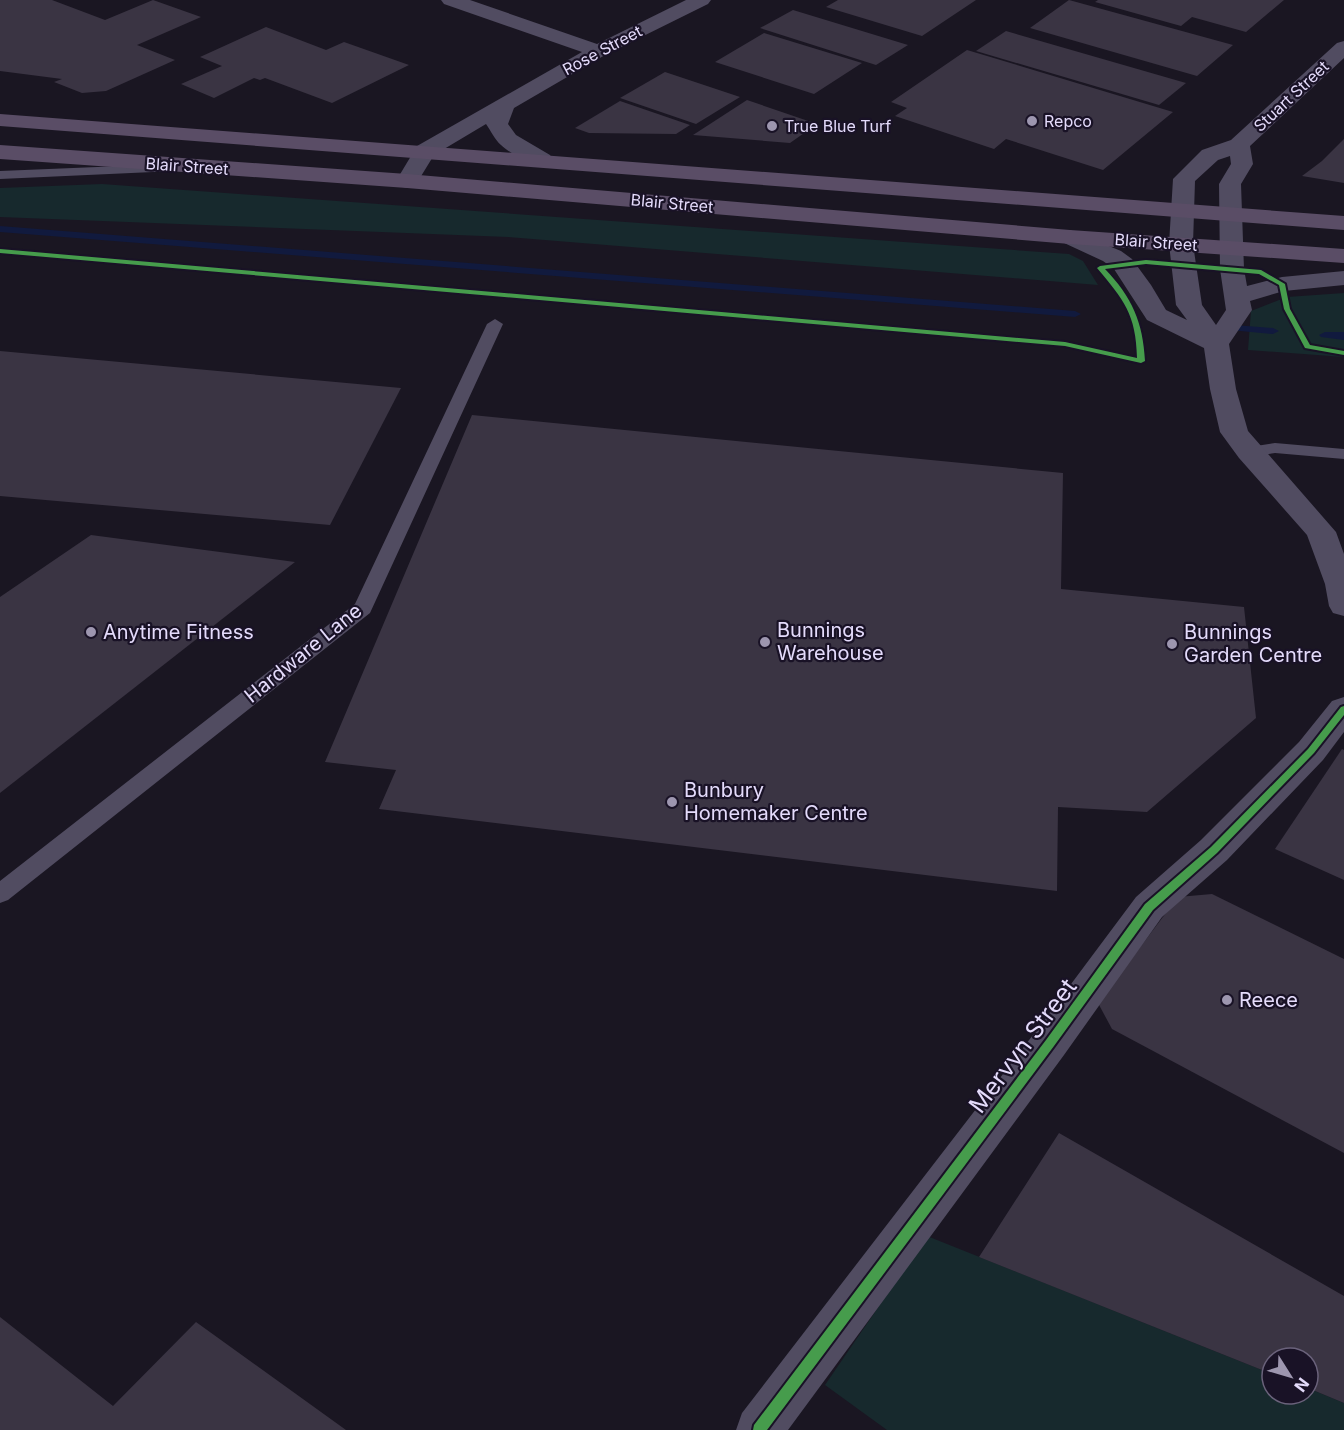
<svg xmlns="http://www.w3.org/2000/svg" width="1344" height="1430" font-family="Inter,sans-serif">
  <rect width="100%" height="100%" fill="#1a1622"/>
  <g fill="#17292d">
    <polygon points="102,184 1069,254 1083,261 1098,285 508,237 0,217 0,188"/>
    <polygon points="1344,293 1344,357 1248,350 1251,311 1287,297"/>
    <polygon points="927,1236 1272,1374 1272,1394 1308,1394 1308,1388 1344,1403 1344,1430 887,1430 825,1385"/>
  </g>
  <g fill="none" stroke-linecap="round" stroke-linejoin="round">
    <g fill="#111a3e" fill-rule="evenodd">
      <polygon points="0,226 1075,311 1081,314 1075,317 0,232"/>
      <polygon points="1234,325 1273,328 1279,331 1273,334 1230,330 1228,328"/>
      <polygon points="1325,332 1344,332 1344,340 1321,337 1319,335"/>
    </g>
  </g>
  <g fill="#3a3443">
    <polygon points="0,0 52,0 105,20 153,0 201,17 137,45 175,60 106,91 82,93 54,82 62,79 0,71"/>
    <polygon points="838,0 976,0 922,36 826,7"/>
    <polygon points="1069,0 1233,45 1197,76 1030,28"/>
    <polygon points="1098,0 1284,0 1246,32 1192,17 1181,26 1095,2"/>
    <polygon points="793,10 908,45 876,65 760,28"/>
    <polygon points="266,27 326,50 344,42 409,65 332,103 265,78 260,80 254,78 214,98 181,84 222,66 200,57"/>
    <polygon points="1006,31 1186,83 1159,105 976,51"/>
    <polygon points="764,33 862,63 814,94 715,62"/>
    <polygon points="967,50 1173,112 1103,170 1006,139 994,149 895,116 907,108 891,102"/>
    <polygon points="665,72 740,97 696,124 620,98"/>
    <polygon points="747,100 817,124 790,143 693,135"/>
    <polygon points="620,101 690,125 676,134 589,133 575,128"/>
    <polygon points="1344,139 1344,183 1302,176 1322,161"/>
    <polygon points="0,351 401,388 330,525 0,496"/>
    <polygon points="472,415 1063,473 1061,589 1244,607 1256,718 1147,812 1058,807 1057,891 379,809 396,770 325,762"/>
    <polygon points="91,535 295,562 0,793 0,597"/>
    <polygon points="1342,749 1344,750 1344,880 1275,849"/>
    <polygon points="1212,894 1344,959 1344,1153 1112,1029 1098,1003 1178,897"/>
    <polygon points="1059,1133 1344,1296 1344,1403 1308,1388 1308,1358 1272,1358 1272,1374 979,1257"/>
    <polygon points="0,1317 113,1406 196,1322 346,1430 0,1430"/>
  </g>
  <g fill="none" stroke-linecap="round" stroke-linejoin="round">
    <g fill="#514c61" fill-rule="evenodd">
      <polygon points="170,164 177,168 175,171 0,179 0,171"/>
      <polygon points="495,319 503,324 370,613 8,900 0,903 0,881 355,604 487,324"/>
      <polygon points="1275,443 1344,449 1344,459 1275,453 1249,457 1243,456 1240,452 1243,448"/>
    </g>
    <g fill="#514c61" fill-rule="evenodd">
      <path d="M441,0H470L597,44L686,0H711L708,4L605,55L514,108L508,124L516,135L550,155L553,160L550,165C535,168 512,155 501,145C495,140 491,131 486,124L434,155L415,186L407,188L399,186L396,181L417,146L582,52L444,4Z"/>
      <path d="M1344,41V58L1250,146L1253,164L1241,184L1244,269L1247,286L1282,277L1344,271V285L1284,291L1250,301L1252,310L1229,344L1236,389L1248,431L1336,532L1344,554V616L1333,613L1329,606L1325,584L1307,535L1239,458L1220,432L1210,389L1204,348L1147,320L1114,269L1103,261L1062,242L1058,237L1062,232L1070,230L1121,251L1132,259L1151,285L1166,310L1187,320L1176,305L1169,244L1173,179L1202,150L1231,140L1337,43ZM1230,156L1231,164L1219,184L1220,269L1226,310L1216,325L1202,305L1193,244L1195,181L1218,160Z"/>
      <polygon points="1344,697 1344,732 1323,760 1227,860 1162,917 1064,1055 788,1430 736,1430 742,1413 1036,1031 1136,897 1201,840 1299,742 1332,701"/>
    </g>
    <g fill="#5a4d66" fill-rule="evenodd">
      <polygon points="0,114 1344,216 1344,230 0,126"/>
      <polygon points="0,145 407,174 1070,230 1344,249 1344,263 1070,244 407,188 0,159"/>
    </g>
    <defs>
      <g id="cycleway">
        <path d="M0,249L1065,342L1137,358C1136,314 1124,300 1097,268L1100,266L1146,260L1261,270L1285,284L1290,309L1310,345L1344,351V355L1305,348L1284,309L1279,285L1259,274L1146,264L1105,269C1132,297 1143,322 1145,361L1141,363L1065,346L0,253Z"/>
        <polygon points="1344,706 1344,715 1314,753 1217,853 1153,910 1054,1046 767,1430 753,1430 754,1425 1046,1040 1145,904 1211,847 1308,749 1341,707"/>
      </g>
    </defs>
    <use href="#cycleway" stroke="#191226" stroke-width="4"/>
    <use href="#cycleway" fill="#469c4c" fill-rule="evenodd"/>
  </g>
  <g fill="#9d96af" stroke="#191226" stroke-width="2">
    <circle cx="1032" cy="121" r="6"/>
    <circle cx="772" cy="126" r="6"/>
    <circle cx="91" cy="632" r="6"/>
    <circle cx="765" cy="642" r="6"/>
    <circle cx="1172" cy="644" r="6"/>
    <circle cx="672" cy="802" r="6"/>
    <circle cx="1227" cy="1000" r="6"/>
  </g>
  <g text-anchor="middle" stroke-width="4.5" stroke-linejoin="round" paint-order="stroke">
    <g font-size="16" fill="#e4dbfb" stroke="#191226">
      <text transform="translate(602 50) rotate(-28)" y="6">Rose Street</text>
      <text transform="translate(1291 96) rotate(-43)" y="6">Stuart Street</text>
      <text transform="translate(187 166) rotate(4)" y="6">Blair Street</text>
      <text transform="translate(672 203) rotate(5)" y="6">Blair Street</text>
      <text transform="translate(1156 242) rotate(4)" y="6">Blair Street</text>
    </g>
    <g font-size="16" fill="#e4dbfb" stroke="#191226" text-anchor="start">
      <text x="1044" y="127">Repco</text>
      <text x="784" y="132">True Blue Turf</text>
    </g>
    <g font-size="20" fill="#e4dbfb" stroke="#191226" text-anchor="start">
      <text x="777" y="637">Bunnings<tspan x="777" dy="23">Warehouse</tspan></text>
      <text x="103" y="639">Anytime Fitness</text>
      <text x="1184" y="639">Bunnings<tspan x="1184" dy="23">Garden Centre</tspan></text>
      <text x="684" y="797">Bunbury<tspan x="684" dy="23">Homemaker Centre</tspan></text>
      <text x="1239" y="1007">Reece</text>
    </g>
    <g font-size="20" fill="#e4dbfb" stroke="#191226">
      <text transform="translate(303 653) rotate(-39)" y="7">Hardware Lane</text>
    </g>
    <g font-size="24" fill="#e4dbfb" stroke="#191226">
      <text transform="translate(1023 1046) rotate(-53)" y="8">Mervyn Street</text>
    </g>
  </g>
  <g transform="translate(1290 1376) rotate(127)"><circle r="28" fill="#191226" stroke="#6a627b" stroke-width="1.5"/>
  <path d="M0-4.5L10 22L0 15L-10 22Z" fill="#9d96af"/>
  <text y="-9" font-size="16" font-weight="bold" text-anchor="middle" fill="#e4dbfb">N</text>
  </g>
</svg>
